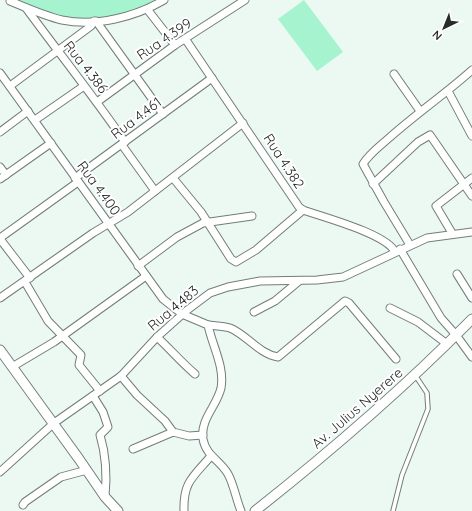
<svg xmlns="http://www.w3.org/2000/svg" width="472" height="511" font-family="Quicksand,sans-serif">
  <rect width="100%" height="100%" fill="#ecf9f2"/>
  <g fill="#a5f4cf">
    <polygon points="15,0 163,0 112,19 69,21"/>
    <polygon points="304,0 343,52 317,71 278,19"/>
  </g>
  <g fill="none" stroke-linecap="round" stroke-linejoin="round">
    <defs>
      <polyline id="lane" points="393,511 402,475 428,409 427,393 415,375"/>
      <g id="street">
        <path d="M10,1C27,8 45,16 62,20C96,27 135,17 164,0"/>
        <path d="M26,8C59,53 94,97 125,142"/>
        <polyline points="147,9 175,45"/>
        <polyline points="96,21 163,114"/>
        <path d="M186,40L299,207L303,210C323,217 387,234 395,252"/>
        <path d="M0,73L163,299L182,314L208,325C212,345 225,367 221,388C217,406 200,419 203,439C206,456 220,460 228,474C234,485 236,499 241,511"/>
        <polyline points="394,74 420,111"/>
        <polyline points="10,86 91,26 94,21"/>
        <polyline points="448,91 472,136"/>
        <polyline points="97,102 175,45 245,0"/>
        <polyline points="35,120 84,86"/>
        <polyline points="0,132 28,111"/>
        <polyline points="122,145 155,191"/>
        <polyline points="0,167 6,175"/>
        <polyline points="75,178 212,78"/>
        <polyline points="173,178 201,212 231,259 236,262 256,250 303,210"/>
        <polyline points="0,179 51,143"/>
        <polyline points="373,184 418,142 430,135 472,196"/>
        <polyline points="452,233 436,206 472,178"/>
        <polyline points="0,238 78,182"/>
        <polyline points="0,239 30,278"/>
        <path d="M410,245L384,202L363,164C369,154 380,146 389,138C416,114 445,94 472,70"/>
        <polyline points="400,249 441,318 456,335 472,357"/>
        <polyline points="138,266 177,237 203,223 252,216"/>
        <polyline points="457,274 472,298"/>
        <polyline points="25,282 48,321 81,355 79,365 100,391"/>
        <polyline points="0,298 93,233 128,212 243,123"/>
        <polyline points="390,308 418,322 447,344"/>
        <polyline points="254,312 275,301 299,281"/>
        <path d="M208,325C216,326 223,326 230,328C247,335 259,354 278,357L345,301L349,303L396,359"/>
        <path d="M157,337C170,349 181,362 195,374"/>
        <polyline points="12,367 54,342 146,276"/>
        <polyline points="121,376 137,395 165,421 173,432 189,436 203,435"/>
        <path d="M93,396L103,412L108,427L100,435C106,455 107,477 105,497"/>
        <polyline points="133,449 173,432"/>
        <polyline points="0,472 54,423 121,376 157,337 186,311 210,293 228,287 260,281 317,280 343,277 427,238 472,232"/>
        <polyline points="23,505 25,502 61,477 87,470"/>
        <path d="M184,511C183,482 193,477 211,456"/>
      </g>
      <g id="secondary">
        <polyline points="0,350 79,459 105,497 118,511"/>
        <path d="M255,511C331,451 404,388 472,319"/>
      </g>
    </defs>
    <use href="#lane" stroke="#727e78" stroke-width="5.5"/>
    <use href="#street" stroke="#727e78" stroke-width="9"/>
    <use href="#secondary" stroke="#727e78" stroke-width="11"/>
    <use href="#lane" stroke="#fff" stroke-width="3.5"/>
    <use href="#street" stroke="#fff" stroke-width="7"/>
    <use href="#secondary" stroke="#fff" stroke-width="9"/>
  </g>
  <g text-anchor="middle" stroke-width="4" stroke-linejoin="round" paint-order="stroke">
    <g font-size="14" fill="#272b29" stroke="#fff">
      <text transform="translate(164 39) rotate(-34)" y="5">Rua 4.399</text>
      <text transform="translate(86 67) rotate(52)" y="5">Rua 4.386</text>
      <text transform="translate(136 118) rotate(-37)" y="5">Rua 4.461</text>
      <text transform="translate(284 161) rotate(57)" y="5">Rua 4.382</text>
      <text transform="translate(99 188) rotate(54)" y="5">Rua 4.400</text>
      <text transform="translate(173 308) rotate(-40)" y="5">Rua 4.483</text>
      <text transform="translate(357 408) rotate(-41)" y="5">Av. Julius Nyerere</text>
    </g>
  </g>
  <g transform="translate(444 28) rotate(223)" stroke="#ffffff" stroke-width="3" paint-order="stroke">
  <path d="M0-3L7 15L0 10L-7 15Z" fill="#272b29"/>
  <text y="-6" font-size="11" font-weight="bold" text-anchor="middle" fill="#272b29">N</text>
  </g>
</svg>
